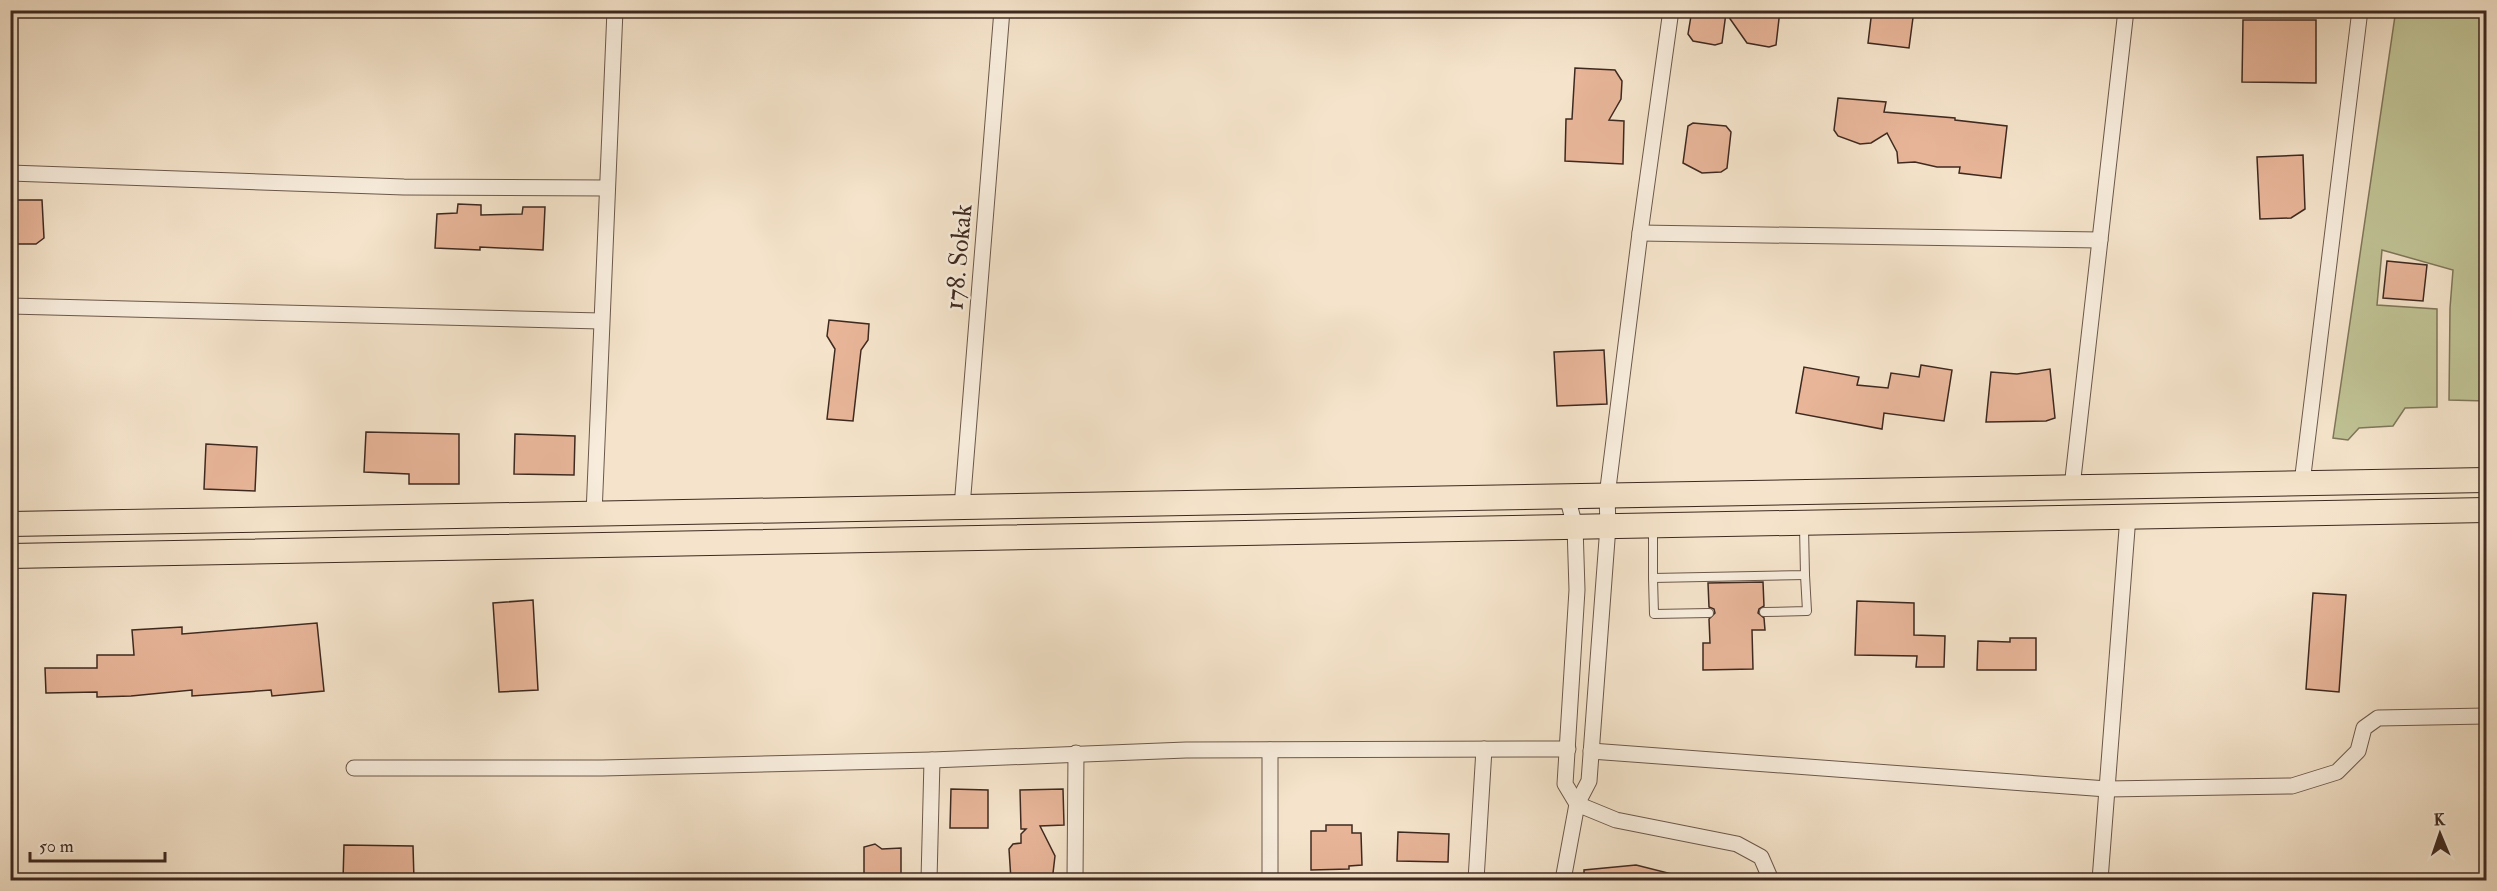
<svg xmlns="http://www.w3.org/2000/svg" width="2497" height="891" font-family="'IM FELL Double Pica',serif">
  <rect width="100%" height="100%" fill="#f5e4cb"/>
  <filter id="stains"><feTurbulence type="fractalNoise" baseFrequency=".00333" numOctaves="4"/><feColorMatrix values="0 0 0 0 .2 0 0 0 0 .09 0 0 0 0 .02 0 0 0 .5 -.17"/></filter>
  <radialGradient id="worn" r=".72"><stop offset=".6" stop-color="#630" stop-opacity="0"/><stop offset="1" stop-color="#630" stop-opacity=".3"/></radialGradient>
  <polygon fill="#c0c395" stroke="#7f765a" stroke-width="1.5" points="2403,10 2486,14 2486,401 2449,400 2450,308 2453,270 2382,250 2377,305 2437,309 2437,407 2405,408 2393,426 2359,428 2348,440 2333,438 2395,16"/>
  <g fill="#e8b599" stroke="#3e2920" stroke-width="1.5">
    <polygon points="1692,10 1780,10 1776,45 1769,47 1747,43 1726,13 1722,43 1715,45 1693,41 1688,34"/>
    <polygon points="1872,10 1914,10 1909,48 1868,43"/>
    <polygon points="2243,20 2316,20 2316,83 2242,82"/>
    <polygon points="1575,68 1615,70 1622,81 1621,99 1609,120 1624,121 1623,164 1565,161 1566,119 1572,119"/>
    <polygon points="1838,98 1886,102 1884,112 1955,118 1955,120 2007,126 2001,178 1959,173 1960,167 1937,167 1915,162 1898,163 1897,152 1887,133 1871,143 1860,144 1838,136 1834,130"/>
    <polygon points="1693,123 1726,126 1731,132 1727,168 1721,172 1702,173 1683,163 1688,126"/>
    <polygon points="2303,155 2305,209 2291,218 2260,219 2257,157"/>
    <polygon points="10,200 42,200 44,238 36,244 10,244"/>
    <polygon points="458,204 481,205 481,215 522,214 523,207 545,207 543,250 480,247 480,250 435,248 437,214 457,213"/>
    <polygon points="2387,261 2427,265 2423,301 2383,298"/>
    <polygon points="829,320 869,324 868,340 861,350 853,421 827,419 835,349 827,336"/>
    <polygon points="1604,350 1607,404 1557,406 1554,352"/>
    <polygon points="1921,365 1952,370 1944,421 1884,413 1882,429 1796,413 1804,367 1859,377 1857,385 1888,388 1891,373 1919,377"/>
    <polygon points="2050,369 2055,418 2046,421 1986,422 1991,372 2017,374"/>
    <polygon points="366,432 459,434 459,484 409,484 409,474 364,472"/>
    <polygon points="515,434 575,436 574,475 514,474"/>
    <polygon points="206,444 257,447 255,491 204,489"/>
    <polygon points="1763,582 1764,606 1759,609 1758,613 1764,618 1765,630 1752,630 1753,669 1703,670 1703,643 1710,643 1709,619 1715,613 1714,609 1709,607 1708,583"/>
    <polygon points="2313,593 2346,595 2339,692 2306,689"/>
    <polygon points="533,600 538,690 499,692 493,603"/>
    <polygon points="1857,601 1914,603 1914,635 1945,636 1944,667 1916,667 1917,656 1855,655"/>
    <polygon points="317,623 324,691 272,696 271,690 192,696 192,690 131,696 97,697 97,692 46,693 45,668 97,668 97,655 134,655 132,630 182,627 182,634"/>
    <polygon points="2010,638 2036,638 2036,670 1977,670 1978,641 2010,642"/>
    <polygon points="951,789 988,790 988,828 950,828"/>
    <polygon points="1063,789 1064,825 1040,826 1055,856 1053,873 1044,880 1011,880 1009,849 1013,844 1021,843 1021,834 1026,829 1021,829 1020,790"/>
    <polygon points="1326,825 1352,825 1352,833 1361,833 1362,865 1349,866 1349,869 1311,870 1311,831 1326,831"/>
    <polygon points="1398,832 1449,834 1448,862 1397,861"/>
    <polygon points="875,844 882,849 901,848 901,880 864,880 864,847"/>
    <polygon points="344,845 413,846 414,880 343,880"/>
    <polygon points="1636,865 1676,875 1676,880 1584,880 1584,870"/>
  </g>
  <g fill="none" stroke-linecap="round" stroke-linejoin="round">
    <defs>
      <g id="service">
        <polyline points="1653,529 1653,578 1805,575 1804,527"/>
        <polyline points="1653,578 1654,614 1709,613"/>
        <polyline points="1764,612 1807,611 1805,575"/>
      </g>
      <g id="minor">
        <polyline points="10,173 404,187 607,188"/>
        <polyline points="1640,233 2100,240"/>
        <polyline points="10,306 601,321"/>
        <polyline points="2302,483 2360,10"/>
        <polyline points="2072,487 2126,10"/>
        <polyline points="1567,497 1575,526 1577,590 1565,784 1577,804"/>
        <polyline points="962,507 1002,10"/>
        <polyline points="594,514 615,10"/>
        <polyline points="1270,750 1270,880"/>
        <polyline points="1591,751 2107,789 2292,786 2337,772 2358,751 2364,728 2378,718 2486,716"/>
        <polyline points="354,768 602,768 932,760 1186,750 1568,749"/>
        <polyline points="1577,804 1589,781 1608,526 1607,496 1640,233 1671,10"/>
        <polyline points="929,880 932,760"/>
        <polyline points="1075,880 1076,753"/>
        <polyline points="1476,880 1484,749"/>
        <polyline points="1563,880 1577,804 1616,820 1737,844 1761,857 1771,880"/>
        <polyline points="2100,880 2128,516"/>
      </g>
      <g id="trunk">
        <polyline points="10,524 2486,480"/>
        <polyline points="10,556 2486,510"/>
      </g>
    </defs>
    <use href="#service" stroke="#6c584b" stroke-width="10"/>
    <use href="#minor" stroke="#6c584b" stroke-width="17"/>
    <use href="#trunk" stroke="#3e2920" stroke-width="26"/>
    <use href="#service" stroke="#f8eddd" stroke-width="8"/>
    <use href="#minor" stroke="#f8eddd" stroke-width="15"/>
    <use href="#trunk" stroke="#f5e4cb" stroke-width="24"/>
  </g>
  <g text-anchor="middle" stroke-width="5" stroke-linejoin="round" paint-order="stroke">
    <g font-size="26" fill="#3e2920" stroke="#f8eddd">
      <text transform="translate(958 257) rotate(-85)" y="9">178. Sokak</text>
    </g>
  </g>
  <rect width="2497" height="891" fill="none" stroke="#f5e4cb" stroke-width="36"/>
  <rect x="12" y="12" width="2473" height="867" fill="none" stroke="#3e2920" stroke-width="3"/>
  <rect x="18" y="18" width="2461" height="855" fill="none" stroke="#3e2920" stroke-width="1.5"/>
  <g transform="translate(2440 834) rotate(358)" stroke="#f8eddd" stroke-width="4.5" paint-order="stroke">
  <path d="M0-4.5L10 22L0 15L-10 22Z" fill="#3e2920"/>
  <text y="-9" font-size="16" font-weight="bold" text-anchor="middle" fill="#3e2920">K</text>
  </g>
  <path d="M30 852v9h135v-9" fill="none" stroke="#3e2920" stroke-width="3"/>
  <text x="39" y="852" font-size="18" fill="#3e2920" stroke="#f8eddd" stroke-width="4.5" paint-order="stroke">50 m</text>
  <rect width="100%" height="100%" filter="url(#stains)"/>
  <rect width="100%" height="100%" fill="url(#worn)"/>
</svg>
